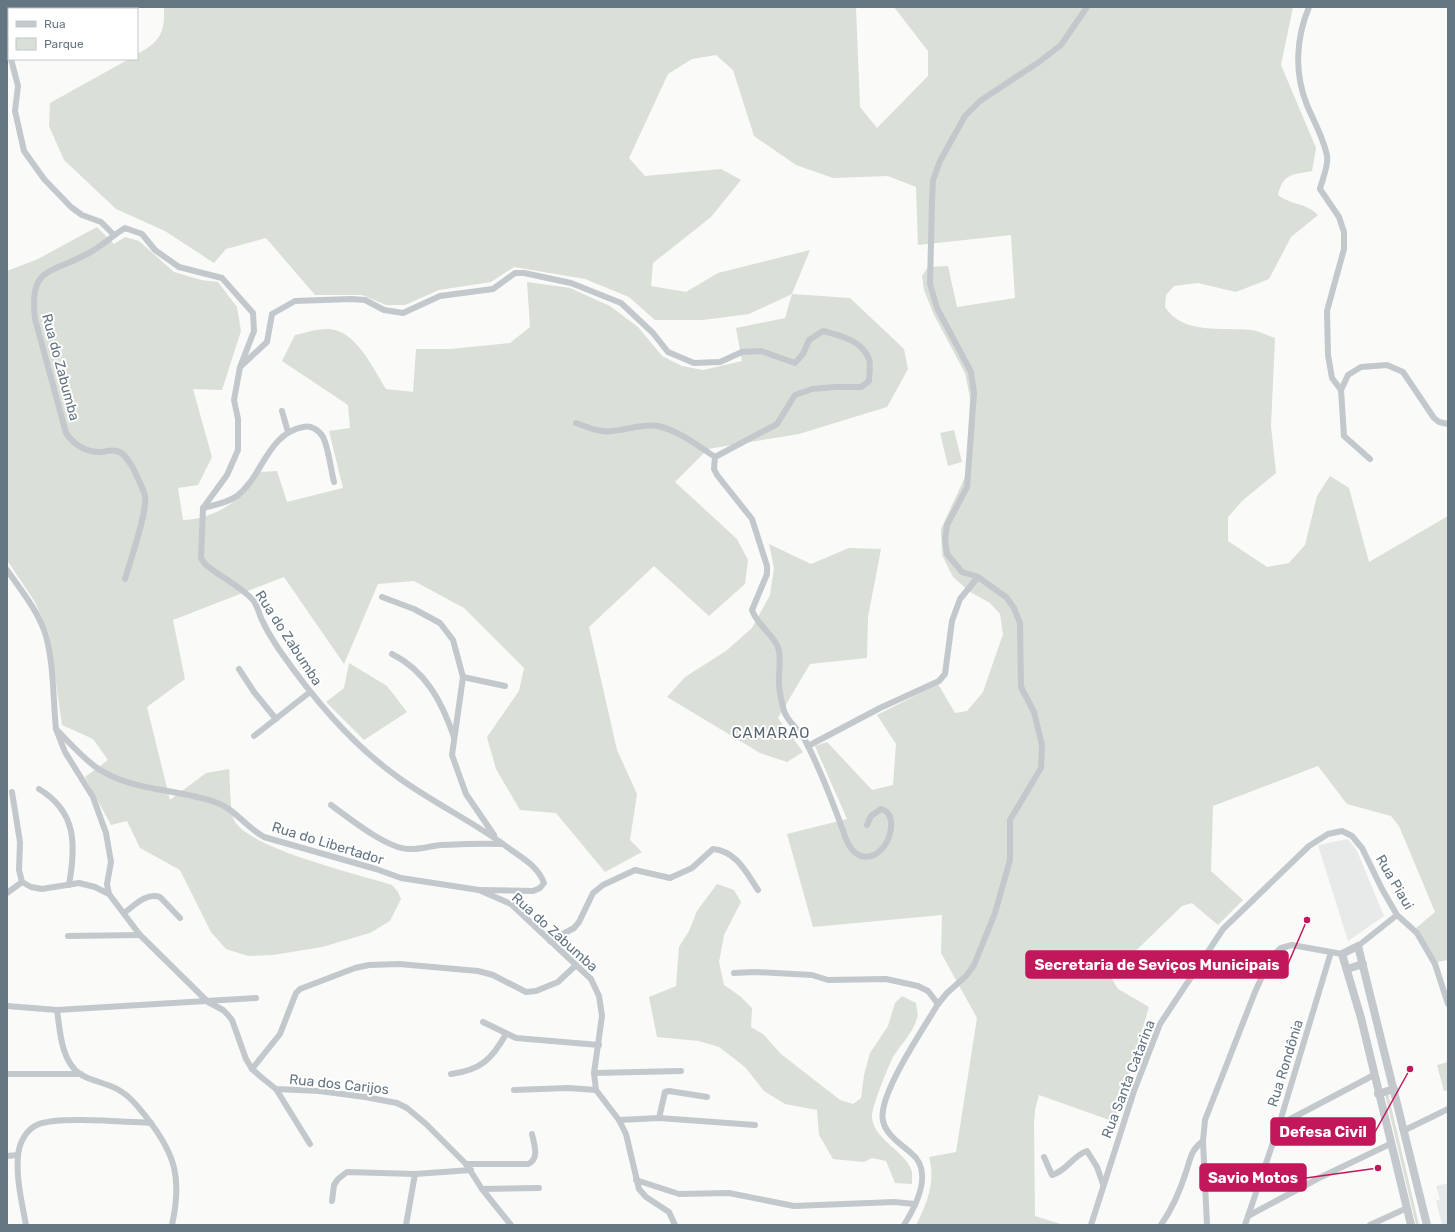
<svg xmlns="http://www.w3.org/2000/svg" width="1455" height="1232" font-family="Rubik,sans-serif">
  <rect width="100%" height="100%" fill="#fafaf8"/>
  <g fill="#e8e9e9">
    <polygon points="1348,839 1357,851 1384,916 1348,941 1318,845"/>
    <polygon points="1448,1183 1448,1225 1445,1225 1442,1224 1436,1201 1440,1199 1436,1186"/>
  </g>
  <g fill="#dadfd7">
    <path d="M164,7H856L860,107L877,128L928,76V51L894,7H1293L1281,65L1316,148L1312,171C1292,175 1283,173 1278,195C1293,206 1305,202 1318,215L1291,237L1269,279L1236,292L1198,283L1174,286L1166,295L1165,307C1183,335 1222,327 1252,330C1259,331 1268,336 1275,338L1271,426L1276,473L1242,501L1228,517V541L1267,567L1289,563L1305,545L1317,496L1330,476L1349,488L1369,562L1448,516V960L1437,962L1416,928L1435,912L1399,826L1391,816L1347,804L1318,766L1213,806L1211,871L1243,900L1218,925L1192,903L1182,906L1118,968L1112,979L1118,989L1149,1007L1115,1122L1039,1095L1035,1110L1034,1124L1035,1216L1064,1225H916C927,1204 936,1181 929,1157L956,1152L977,1018L941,953L942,915L813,927L787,834L847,819L815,746L827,742L872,790L893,785L896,744L877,715L938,684L955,713L967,711L983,692L1003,634L1000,614L990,603L970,592L953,577L942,555L941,529L966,475L970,398L965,373L934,315L924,290L922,276L928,267L948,266L957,307L1015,298L1011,235L918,245L916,187L888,176L833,178L796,165L754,136L733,70L716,55L692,59L668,74L629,158L645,176L721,169L741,180L711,217L653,263L651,286L686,292L718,273L810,250L792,294L850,298L904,349L908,369L887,407L799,434L708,449L675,482L737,539L748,560L745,584L709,616L654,566L589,627L617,750L637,794L630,840L642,852L605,872L556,813L520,810L496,769L487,737L519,691L524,668L464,608L414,581L378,584L344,664L284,577L173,620L185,679L147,707L170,800L206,773L229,769C230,778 230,813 234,820C249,849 358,874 392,885L398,892L401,899L390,921L370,933L322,947L273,955L248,956L226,949L211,932L180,870L140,848L127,821L111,825L85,777L108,760L93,739L62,725L49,634L35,602L7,560V271L38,259L97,227L114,244L125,237L139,241L174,272L201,280L218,282L237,307L241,331L222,390L193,389L212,457L198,485L178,488L183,520C216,519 244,499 260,472L277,471L287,502L343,488L329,431L350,428L348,405L282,361L295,335C305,333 316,329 326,329C354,327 373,368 386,389L413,392L416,349H450L510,343L530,327L527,282L570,288L610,306L638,327L662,356L682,366L703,370L742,361L736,328L785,318L792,294L749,314L703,320H655L629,297L585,279L514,267L491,282L439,290L405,305H386L362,295H315L266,238L226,249L214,263L165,231L116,209L64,160L49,126L50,103L129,59H137V54C160,42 165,33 164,7Z"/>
    <polygon points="954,430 962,462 948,466 940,433"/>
    <polygon points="769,544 811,564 849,548 881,549 868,617 867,658 810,664 778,718 803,752 787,762 760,753 667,697 685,677 726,651 752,628 770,595 774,568"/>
    <polygon points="349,663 387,686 407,712 364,740 326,702 344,688"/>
    <path d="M717,884L734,890L741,902L724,935L719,962L724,985L740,996L752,1008L751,1027L763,1034L781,1054L840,1100L853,1104L861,1098L864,1075L870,1053L888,1026L895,1003L902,996L916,1003C916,1007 919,1014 917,1018C913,1033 901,1044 893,1057C888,1067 871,1108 872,1118C874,1140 908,1153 912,1172C912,1175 912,1180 912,1184L895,1183L886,1161L872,1158L864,1162L833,1159L819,1135L817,1110L785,1104L764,1091L745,1067L719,1047L699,1041L657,1037L649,997L676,986L679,947L689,931L697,911Z"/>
    <polygon points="1448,1062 1448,1090 1444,1091 1437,1065"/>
    <polygon points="1388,1093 1419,1225 1416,1225 1385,1094"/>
  </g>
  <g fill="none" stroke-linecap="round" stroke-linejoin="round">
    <g stroke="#c3c8cc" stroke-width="6">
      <path d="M1309,7C1296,38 1294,73 1307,105C1314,122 1324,139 1327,156C1329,165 1322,180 1320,189L1339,217L1344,232V249L1327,311L1328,355L1332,378L1341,390"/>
      <polyline points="7,45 9,52"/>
      <polyline points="11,59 18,86 15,111 24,151 44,179 71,207 82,215 101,222 114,235"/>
      <path d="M241,366L267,342L272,314L295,301L351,299L365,300L384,310L403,313L440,296L493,289L515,273H524L571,283L621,303L653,333L668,352L694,363L720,362L742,352L761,351L795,363L803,354L809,340L823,331C841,336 861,340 869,359C871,365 869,375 869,381L861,387H835L812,389L795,395L777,424L715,457L714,469L717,475L752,519L767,566V574L752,610C757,625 772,633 778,647C782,659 778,672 779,684C779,692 782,702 784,711C788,723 799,729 805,740C821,771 834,805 846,839C849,847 853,853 861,856C888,863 902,813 881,809L871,816L867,825"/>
      <polyline points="282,411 288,432"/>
      <path d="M576,423C587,427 600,433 612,431C628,430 642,423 658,426C679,431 697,445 715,457"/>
      <polyline points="1370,459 1344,436 1341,390 1348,375 1361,367 1387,365 1403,372 1434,418 1439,422 1448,424"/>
      <path d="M203,508C215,505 227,503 237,496C263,476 267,434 303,427C311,425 319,430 323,437C328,446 331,470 334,482"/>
      <path d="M7,570C21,590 39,612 46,636C54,666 53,699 56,729L65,752L93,797L106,833L111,862L107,884L109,894"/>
      <path d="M125,579C130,562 148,510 145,496C143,487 137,477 133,468C129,462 125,453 117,451C112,450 106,451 102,452C87,453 74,445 66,433L35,319C29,267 49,274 87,254C101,247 112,236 125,228L142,234L155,250L179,267L222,278L253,313L254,331L240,367L234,400L238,419V450L227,475L203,508L201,558L205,564C220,577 239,585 253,600C258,606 259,615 263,622C267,631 273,640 278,648C312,697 350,743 399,778C432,802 470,820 503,844C518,856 537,864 544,883L540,888L533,891L479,890L511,904L591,979L599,996L602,1016L594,1073L596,1090L619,1120L626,1134L639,1189L646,1197L669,1212L675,1225"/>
      <polyline points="382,597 414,609 440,623 453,640 463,677 452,755 466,794 494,835"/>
      <path d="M392,654C426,671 442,702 454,737"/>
      <polyline points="239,669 254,692 276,719"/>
      <polyline points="463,677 505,686"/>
      <path d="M56,729C70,743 84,760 100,770C134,791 178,789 215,802C235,809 246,827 264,837L376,869L401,878L479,890"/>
      <polyline points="254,736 310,692"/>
      <polyline points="808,746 880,708 939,681 945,674 952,621 960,599 978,577"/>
      <path d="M39,789C77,812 76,845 69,885"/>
      <polyline points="12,792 20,842 19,870 22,882"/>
      <path d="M331,805C349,818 386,848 408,849C418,850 430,846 441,845C462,844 482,843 502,844"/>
      <polyline points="7,893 22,882 31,887 42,889 79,883 95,887 109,894 140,935 208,1002 223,1010 228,1015 232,1020 246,1059 252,1069 261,1077 276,1089 319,1091 365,1097 397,1103 407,1108 426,1124 466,1164 482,1189 511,1225"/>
      <path d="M124,913C134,906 146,892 160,897L180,918"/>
      <polyline points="68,936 140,935"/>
      <path d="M550,941L574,928L579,922L593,893L603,885L635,870L670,878L692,868L713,849C736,851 746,872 758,890"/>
      <polyline points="1358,946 1397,915"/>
      <polyline points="734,973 755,972 812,975 828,980 886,979 918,986 928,991 938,1004"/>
      <polyline points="7,1006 57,1010 256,998"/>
      <path d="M57,1010C60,1031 61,1061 80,1074C92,1082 110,1083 122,1092C132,1098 140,1109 147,1118C176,1155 182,1179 172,1225"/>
      <polyline points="483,1022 516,1038 599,1045"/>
      <polyline points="252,1069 280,1034 296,993 300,989 355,968 369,965 399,964 478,971 493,975 526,992 536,991 558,982 575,966"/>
      <polyline points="594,1073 681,1071"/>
      <polyline points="7,1074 81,1074"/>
      <path d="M451,1074C481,1070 492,1059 506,1034"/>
      <polyline points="276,1089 310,1144"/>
      <polyline points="514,1090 568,1088 596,1090"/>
      <polyline points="659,1118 665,1092 669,1091 707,1097"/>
      <polyline points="619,1120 659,1118 755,1125"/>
      <polyline points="1279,1125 1374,1075"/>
      <polyline points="1405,1130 1448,1109"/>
      <polyline points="7,1156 18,1155"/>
      <path d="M1044,1157L1052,1175C1067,1171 1072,1156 1087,1151L1097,1167L1103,1184"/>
      <path d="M466,1164H528C540,1159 534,1144 532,1134"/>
      <polyline points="636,1180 679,1194 729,1193 794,1206 894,1202 915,1204"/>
      <polyline points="482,1189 539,1188"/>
      <polyline points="332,1201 334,1185 338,1179 347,1172 415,1174 471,1170"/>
      <polyline points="1248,1216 1319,1178 1390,1144"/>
      <path d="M26,1225C22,1203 16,1179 18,1156C19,1143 26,1129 39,1124C60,1116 126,1122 151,1123"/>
      <polyline points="406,1225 415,1174"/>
      <path d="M904,1225C916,1206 934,1171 911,1153C902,1145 886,1135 883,1121C877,1096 924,1028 938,1004L947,993L966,976L974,965L995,913L1010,860V820L1041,768L1042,745L1034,712L1021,687L1020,623L1014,608L1006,597L978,577L962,572L947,554L945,539L947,525L967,487L974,393L971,372L937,308L930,284L932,201L933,180L940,161L965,116L980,101L1039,62L1061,45L1087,7"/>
      <polyline points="1091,1225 1134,1091 1160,1024 1223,929 1309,846 1328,834 1342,831 1352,836 1362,848 1382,889 1397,915 1417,933 1435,964 1448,1004"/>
      <path d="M1161,1225C1172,1209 1180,1191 1186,1172C1191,1158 1190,1151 1203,1141"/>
      <polyline points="1207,1225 1203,1141 1205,1120 1255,992 1271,957 1281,948 1292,945 1342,954"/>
      <polyline points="1245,1225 1279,1125 1331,952"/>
      <polyline points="1370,1225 1407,1208"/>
    </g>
    <g stroke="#c3c8cc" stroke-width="8">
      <polyline points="1347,969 1363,964"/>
      <polyline points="1378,1094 1394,1089"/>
      <polyline points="1411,1225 1361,1018 1342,954 1358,946 1427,1225"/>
    </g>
  </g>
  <g text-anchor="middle" stroke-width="4" stroke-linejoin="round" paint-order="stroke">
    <g font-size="14" fill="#657683" stroke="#fff">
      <text transform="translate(61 367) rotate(75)" y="5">Rua do Zabumba</text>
      <text transform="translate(289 638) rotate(57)" y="5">Rua do Zabumba</text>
      <text transform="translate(328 843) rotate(17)" y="5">Rua do Libertador</text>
      <text transform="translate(1395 882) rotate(60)" y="5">Rua Piaui</text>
      <text transform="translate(555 932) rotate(42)" y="5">Rua do Zabumba</text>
      <text transform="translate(1285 1063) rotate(-73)" y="5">Rua Rondônia</text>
      <text transform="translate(1128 1079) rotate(-69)" y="5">Rua Santa Catarina</text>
      <text transform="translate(339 1084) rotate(6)" y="5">Rua dos Carijos</text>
    </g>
    <g font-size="15" letter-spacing="1" fill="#57646e" stroke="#fff">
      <text x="771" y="738">CAMARAO</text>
    </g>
  </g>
  <path fill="none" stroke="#c2185b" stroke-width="1.5" d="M1307 920L1288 964M1410 1069L1375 1132M1378 1168L1306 1178"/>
  <g fill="#c2185b" stroke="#fff" stroke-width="1.5">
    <circle cx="1307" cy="920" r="4"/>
    <circle cx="1410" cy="1069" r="4"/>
    <circle cx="1378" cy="1168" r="4"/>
  </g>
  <g fill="#c2185b" stroke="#c2185b" stroke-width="1.5">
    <rect x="1026" y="951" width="262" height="27" rx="4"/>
    <rect x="1271" y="1118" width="104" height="27" rx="4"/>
    <rect x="1200" y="1164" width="106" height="27" rx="4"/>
  </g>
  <g font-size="15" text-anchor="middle" font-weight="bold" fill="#fff">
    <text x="1157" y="970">Secretaria de Seviços Municipais</text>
    <text x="1323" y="1137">Defesa Civil</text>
    <text x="1253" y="1183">Savio Motos</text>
  </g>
  <rect width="1455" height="1232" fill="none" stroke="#657683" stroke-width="16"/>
  <rect x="8" y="8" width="130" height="52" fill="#ffffff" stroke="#c1c8cd"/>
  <rect x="16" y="21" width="20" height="6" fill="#c3c8cc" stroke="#c1c8cd"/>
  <text x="44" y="28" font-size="12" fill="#657683">Rua</text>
  <rect x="16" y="38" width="20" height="12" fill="#dadfd7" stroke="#c1c8cd"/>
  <text x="44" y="48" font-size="12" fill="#657683">Parque</text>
</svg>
